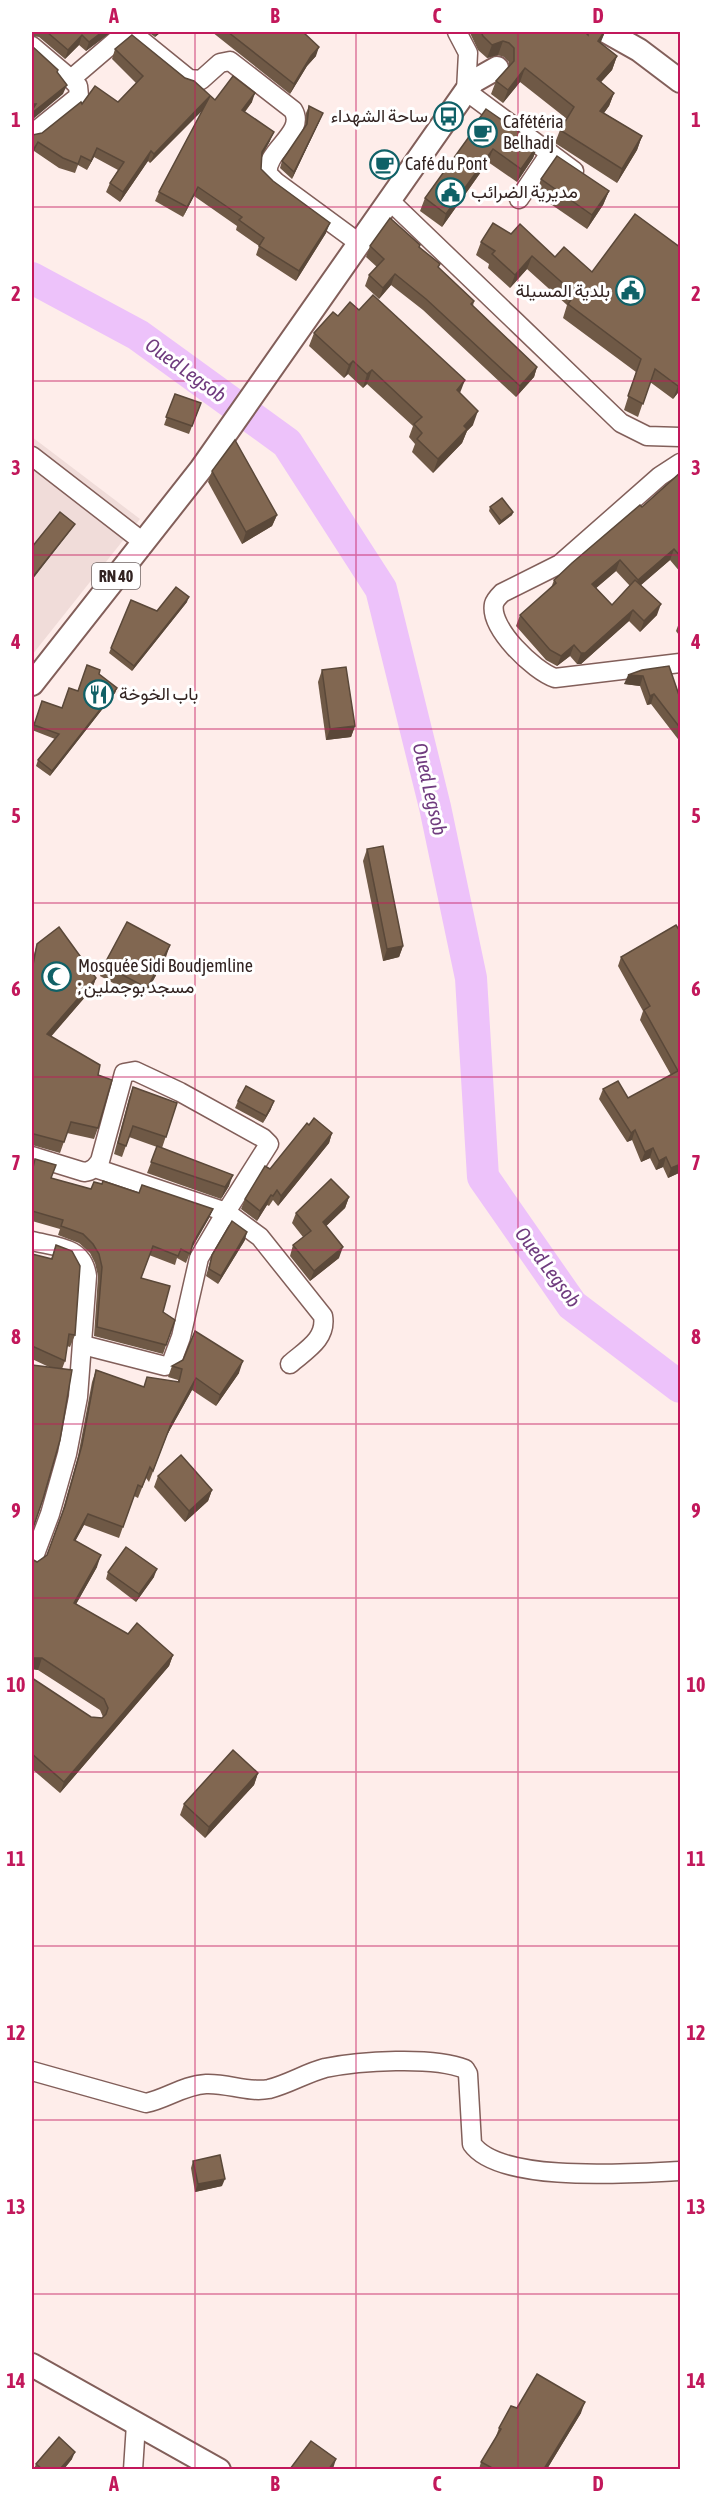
<svg xmlns="http://www.w3.org/2000/svg" width="712" height="2501" font-family="'Asap Condensed',Vazirmatn,sans-serif">
  <rect width="100%" height="100%" fill="#feedea"/>
  <polygon fill="#f0dcd9" points="32,437 140,519 32,655"/>
  <g fill="none" stroke-linecap="round" stroke-linejoin="round">
    <polyline stroke="#edc2fa" stroke-width="32" points="32,278 138,335 287,443 381,589 435,807 471,978 483,1177 572,1305 680,1387"/>
    <defs>
      <g id="minor">
        <path d="M131,32L189,79L201,80L220,63L230,61L293,110C307,133 264,151 268,174L276,182L359,243"/>
        <polyline points="457,32 468,53 466,91 574,171"/>
        <polyline points="32,46 71,79"/>
        <polyline points="32,134 79,96 78,86 71,79 126,32"/>
        <polyline points="519,199 550,153"/>
        <polyline points="389,200 621,423 647,436 680,437"/>
        <polyline points="32,456 143,542"/>
        <path d="M680,463L660,476L560,564L502,593C499,596 495,600 494,604C489,628 534,671 555,678L680,663"/>
        <path d="M32,1156L84,1172C92,1171 95,1168 100,1161L124,1073L135,1071L180,1092L263,1138L269,1144L226,1212L95,1168"/>
        <path d="M32,1241C56,1247 83,1246 87,1276L78,1397L67,1454L50,1514L32,1562"/>
        <path d="M83,1345L165,1366L171,1364L181,1337L199,1258L226,1212L260,1237L323,1316C327,1339 306,1350 290,1364"/>
        <path d="M32,2071L146,2103C166,2099 184,2085 206,2084C228,2083 248,2093 269,2089C289,2084 306,2073 325,2068C359,2061 433,2056 465,2069L468,2074L472,2144C500,2184 634,2173 680,2171"/>
        <polyline points="133,2470 136,2424"/>
      </g>
      <g id="major">
        <polyline points="607,32 639,50 680,81"/>
        <polyline points="32,684 201,469 466,91 474,81 497,68"/>
        <polyline points="32,2365 219,2470"/>
      </g>
    </defs>
    <use href="#minor" stroke="#825f5a" stroke-width="21"/>
    <use href="#major" stroke="#825f5a" stroke-width="26"/>
    <use href="#minor" stroke="#fff" stroke-width="18"/>
    <use href="#major" stroke="#fff" stroke-width="22"/>
  </g>
  <g fill="#6f5946" fill-rule="evenodd">
    <polygon points="32,32 111,32 86,51 79,45 65,59 39,37 32,36"/>
    <polygon points="148,32 161,32 155,37"/>
    <polygon points="212,32 293,32 316,56 307,66 290,94"/>
    <polygon points="470,33 470,32 605,32 600,43 617,56 612,70 601,82 614,93 609,106 604,113 642,136 637,150 617,183 555,143 560,130 567,119 520,82 503,103 491,94 496,81 509,66 509,62 504,57 498,55 487,58 478,50"/>
    <polygon points="115,49 185,78 215,100 252,102 245,112 270,141 262,156 261,169 273,181 326,233 296,281 256,255 259,246 236,230 237,226 194,196 183,217 155,201 159,192 203,109 150,163 148,161 120,202 106,192 110,183 118,170 94,157 87,170 78,165 75,173 59,168 34,151 32,135 42,133 82,104 118,102 136,83 112,59"/>
    <polygon points="309,106 320,120 292,179 280,168 282,161 305,128 306,113"/>
    <polygon points="469,133 538,145 533,158 517,182 488,162 442,227 420,211 425,198 467,140"/>
    <polygon points="541,179 609,191 603,205 587,229 536,194"/>
    <polygon points="511,234 555,257 592,272 681,248 681,389 673,399 650,382 638,417 624,410 636,372 563,318 567,305 527,269 510,288 488,268 489,264 476,255 481,242"/>
    <polygon points="370,246 420,248 439,268 474,301 473,306 537,367 534,377 516,397 423,310 391,285 379,299 365,286 369,275 377,267 366,257"/>
    <polygon points="359,310 460,393 473,425 467,431 462,443 433,473 412,452 415,444 409,437 413,426 367,384 363,388 348,374 344,378 309,346 314,333 338,316"/>
    <polygon points="175,394 201,403 189,434 164,425"/>
    <polygon points="212,471 277,515 272,526 242,544 208,482"/>
    <path d="M681,472V573L670,560L641,585L657,615L640,632L629,621L581,664H577L570,656L557,666L546,660L516,626L520,615L551,588L554,580L642,507ZM616,571L630,586L612,605L596,588Z"/>
    <polygon points="490,507 513,512 512,515 499,525 489,511"/>
    <polygon points="131,600 157,611 187,602 132,671 109,653"/>
    <polygon points="681,622 681,638 676,631 679,623"/>
    <polygon points="322,670 355,726 351,737 326,740 318,682"/>
    <polygon points="642,670 680,698 681,697 681,743 651,704 647,705 640,686 624,684"/>
    <polygon points="99,674 117,688 115,693 50,776 36,766 38,760 55,739 32,730 42,701 62,708 77,691"/>
    <polygon points="367,849 403,946 399,957 383,961 363,861"/>
    <polygon points="681,933 681,1172 668,1178 663,1167 656,1170 650,1158 641,1162 632,1140 627,1142 599,1099 603,1089 628,1098 671,1075 640,1020 643,1011 618,966 621,957"/>
    <polygon points="37,944 96,978 92,989 51,1036 98,1075 98,1128 94,1139 67,1133 60,1153 32,1145 32,962"/>
    <polygon points="166,957 143,999 100,976 104,965"/>
    <polygon points="133,1087 177,1103 162,1148 229,1186 221,1199 147,1173 157,1147 129,1137 122,1157 114,1154 129,1098"/>
    <polygon points="238,1101 271,1109 263,1123 235,1108"/>
    <polygon points="309,1125 332,1133 329,1143 278,1206 273,1200 269,1206 267,1205 257,1221 241,1209 245,1199"/>
    <polygon points="35,1159 51,1178 91,1189 139,1193 213,1209 209,1218 191,1250 186,1263 177,1258 175,1265 149,1255 141,1278 163,1312 175,1320 163,1354 94,1336 98,1276 95,1263 90,1253 79,1243 58,1235 60,1229 32,1221 32,1170"/>
    <polygon points="349,1197 345,1208 326,1226 339,1258 310,1281 290,1256 293,1245 303,1237 292,1223 296,1213"/>
    <polygon points="245,1240 218,1284 206,1276 212,1255"/>
    <polygon points="56,1245 75,1335 70,1347 67,1346 65,1361 62,1369 49,1367 32,1359 32,1254 51,1259"/>
    <polygon points="172,1366 239,1373 216,1406 192,1390 167,1435 149,1482 146,1478 138,1498 134,1496 119,1538 84,1525 75,1541 97,1567 76,1604 128,1634 173,1655 169,1666 60,1793 32,1769 32,1678 91,1717 102,1718 103,1717 100,1710 38,1670 32,1669 32,1559 37,1562 47,1555 61,1516 78,1456 92,1382 96,1370 144,1387 178,1382 178,1380 168,1377"/>
    <polygon points="158,1476 212,1490 208,1501 185,1522 154,1487"/>
    <polygon points="108,1572 154,1577 136,1602 106,1579"/>
    <polygon points="258,1773 254,1785 205,1838 180,1815 184,1804"/>
    <polygon points="193,2161 222,2186 195,2192 191,2168"/>
    <polygon points="517,2408 581,2413 547,2469 479,2469 481,2462 495,2439 499,2428"/>
    <polygon points="72,2459 64,2469 34,2469 36,2464"/>
  </g>
  <g fill="#5a4839">
    <polygon points="102,32 111,32 86,51 89,42"/>
    <polygon points="157,32 161,32 155,37"/>
    <polygon points="605,32 600,44 598,41"/>
    <polygon points="82,35 79,45 65,59 68,50"/>
    <polygon points="503,41 498,55 487,58 492,45"/>
    <polygon points="319,47 316,56 307,66 290,94 294,84 311,56"/>
    <polygon points="617,56 612,70 592,92 597,79"/>
    <polygon points="525,68 520,82 503,103 508,90"/>
    <polygon points="67,85 63,94 32,120 32,104"/>
    <polygon points="255,93 252,102 239,119 242,110"/>
    <polygon points="614,93 609,106 595,125 600,111"/>
    <polygon points="210,96 207,106 150,163 154,154"/>
    <polygon points="323,113 320,120 292,179 294,172"/>
    <polygon points="274,132 270,141 258,161 262,152"/>
    <polygon points="642,136 637,150 617,183 622,169"/>
    <polygon points="38,142 34,151 32,156 32,152"/>
    <polygon points="538,145 533,158 517,182 521,169"/>
    <polygon points="97,148 94,157 87,170 91,161"/>
    <polygon points="493,149 488,162 442,227 446,214"/>
    <polygon points="151,151 148,161 120,202 123,192"/>
    <polygon points="198,187 194,196 183,217 187,207"/>
    <polygon points="609,191 603,205 587,229 592,215"/>
    <polygon points="330,223 326,233 296,281 299,271"/>
    <polygon points="532,256 527,269 510,288 515,275"/>
    <polygon points="395,274 391,285 379,299 383,288"/>
    <polygon points="353,361 348,374 344,378 349,365"/>
    <polygon points="537,367 534,377 516,397 520,386"/>
    <polygon points="372,370 367,384 363,388 367,374"/>
    <polygon points="465,380 460,393 457,390"/>
    <polygon points="681,382 681,389 673,399 678,386"/>
    <polygon points="478,411 473,425 467,431 462,443 433,473 438,459 464,426"/>
    <polygon points="513,512 512,515 499,525 501,521"/>
    <polygon points="277,515 272,526 242,544 246,532"/>
    <polygon points="75,524 73,527 32,580 32,578"/>
    <polygon points="674,549 670,560 634,591 638,580"/>
    <polygon points="620,560 616,571 588,595 592,584"/>
    <polygon points="189,597 187,602 132,671 134,666"/>
    <polygon points="661,604 657,615 640,632 644,621"/>
    <polygon points="633,610 629,621 581,664 577,664 581,653"/>
    <polygon points="574,645 570,656 557,666 561,656"/>
    <polygon points="628,675 643,676 640,686 624,684"/>
    <polygon points="117,688 115,693 50,776 52,771"/>
    <polygon points="654,694 651,704 647,705 650,696"/>
    <polygon points="355,726 351,737 326,740 330,729"/>
    <polygon points="170,945 166,957 143,999 147,988"/>
    <polygon points="403,946 399,957 383,961 387,949"/>
    <polygon points="96,978 92,989 43,1046 47,1034"/>
    <polygon points="274,1101 271,1109 263,1123 266,1116"/>
    <polygon points="635,1130 632,1140 627,1142 631,1133"/>
    <polygon points="332,1133 329,1143 278,1206 281,1196"/>
    <polygon points="653,1148 650,1158 641,1162 645,1152"/>
    <polygon points="666,1157 663,1167 656,1170 659,1161"/>
    <polygon points="681,1164 681,1172 668,1178 671,1168"/>
    <polygon points="233,1175 229,1186 221,1199 225,1187"/>
    <polygon points="271,1195 267,1205 257,1221 260,1211"/>
    <polygon points="349,1197 345,1208 319,1233 323,1222"/>
    <polygon points="213,1209 209,1218 189,1252 193,1243"/>
    <polygon points="247,1232 245,1240 218,1284 221,1276"/>
    <polygon points="343,1247 339,1258 310,1281 314,1271"/>
    <polygon points="243,1361 239,1373 216,1406 220,1395"/>
    <polygon points="196,1378 192,1390 167,1435 171,1424"/>
    <polygon points="212,1490 208,1501 185,1522 189,1511"/>
    <polygon points="88,1514 84,1525 70,1551 74,1540"/>
    <polygon points="101,1555 97,1567 70,1615 74,1603"/>
    <polygon points="157,1569 154,1577 136,1602 139,1594"/>
    <polygon points="173,1655 169,1666 60,1793 64,1782"/>
    <polygon points="32,1658 42,1658 38,1670 32,1669"/>
    <polygon points="258,1773 254,1785 205,1838 209,1827"/>
    <polygon points="225,2179 222,2186 195,2192 198,2184"/>
    <polygon points="585,2402 581,2413 547,2469 544,2469"/>
    <polygon points="75,2452 72,2459 64,2469 60,2469"/>
    <polygon points="336,2459 333,2469 329,2469"/>
  </g>
  <g fill="#816751" stroke="#5a4839" stroke-width="1.5">
    <polygon points="47,32 102,32 89,42 82,35 68,50"/>
    <polygon points="228,32 293,32 295,33 296,32 303,32 319,47 311,56 294,84"/>
    <polygon points="481,32 585,32 588,35 588,32 604,32 598,41 617,56 597,79 614,93 600,111 642,136 622,169 560,130 574,107 525,68 508,90 496,81 514,61 514,48 509,43 503,41 492,45 483,36"/>
    <polygon points="132,35 185,78 194,81 215,100 233,76 255,93 242,110 274,132 262,152 261,169 273,181 330,223 299,271 259,246 264,238 239,220 242,217 198,187 187,207 159,192 210,96 154,154 151,151 123,192 110,183 124,162 97,148 91,161 81,156 78,164 63,158 38,142 32,152 32,135 42,133 81,102 82,104 95,86 118,102 143,76 115,49"/>
    <polygon points="32,46 58,70 57,72 67,85 32,113 32,110 36,104 32,104"/>
    <polygon points="309,106 323,113 294,172 282,161 307,124"/>
    <polygon points="486,109 538,145 521,169 493,149 446,214 425,198 471,134 469,133"/>
    <polygon points="557,156 609,191 592,215 541,179"/>
    <polygon points="635,214 681,248 681,382 678,386 655,369 643,404 628,396 641,359 568,304 575,294 532,256 515,275 492,254 495,251 481,242 493,223 511,234 520,224 555,257 564,247 592,272"/>
    <polygon points="390,218 420,245 419,247 440,264 438,267 474,301 471,304 537,367 520,386 426,299 395,274 383,288 369,275 384,259 370,246"/>
    <polygon points="373,295 465,380 457,390 478,411 464,426 467,429 438,459 417,439 422,433 414,424 422,417 372,370 367,374 353,361 349,365 314,333 333,312 338,316 350,302 359,310"/>
    <polygon points="175,394 201,403 192,426 166,417"/>
    <polygon points="235,440 277,515 246,532 212,471"/>
    <polygon points="681,472 681,557 674,549 638,580 620,560 592,584 612,605 635,580 661,604 644,621 633,610 585,653 581,653 574,645 561,656 550,650 520,615 556,583 554,580 572,563 640,505 642,507"/>
    <polygon points="502,498 513,512 501,521 490,507"/>
    <polygon points="60,512 75,524 32,578 32,547"/>
    <polygon points="176,587 189,597 134,666 111,648 131,600 157,611"/>
    <polygon points="87,665 100,670 99,674 117,688 52,771 38,760 59,734 34,725 42,701 62,708 69,688 78,691"/>
    <polygon points="669,666 680,698 681,697 681,729 654,694 650,696 643,676 628,675 642,670"/>
    <polygon points="346,667 355,726 330,729 322,670"/>
    <polygon points="383,846 403,946 387,949 367,849"/>
    <polygon points="127,922 170,945 147,988 104,965"/>
    <polygon points="676,925 681,933 681,1164 671,1168 666,1157 659,1161 653,1148 645,1152 635,1130 631,1133 603,1089 618,1081 628,1098 678,1071 644,1010 650,1006 621,957"/>
    <polygon points="59,927 96,978 47,1034 100,1065 98,1075 112,1080 98,1128 71,1122 64,1142 34,1134 32,1135 32,970 37,944"/>
    <polygon points="246,1086 274,1101 266,1116 238,1101"/>
    <polygon points="133,1087 177,1103 166,1137 133,1126 126,1146 118,1143"/>
    <polygon points="314,1118 332,1133 281,1196 277,1190 273,1196 271,1195 260,1211 245,1199 265,1166 270,1169 307,1123 309,1125"/>
    <polygon points="157,1146 233,1175 225,1187 151,1162"/>
    <polygon points="35,1159 56,1165 51,1178 91,1189 94,1182 102,1184 103,1181 139,1193 142,1185 213,1209 193,1243 190,1254 181,1249 178,1256 153,1246 141,1278 170,1286 163,1312 175,1320 166,1345 97,1327 102,1267 99,1254 93,1244 83,1234 61,1226 63,1220 32,1211 32,1172"/>
    <polygon points="331,1179 349,1197 323,1222 343,1247 314,1271 293,1245 311,1231 296,1213"/>
    <polygon points="232,1221 247,1232 221,1276 209,1269 212,1255"/>
    <polygon points="56,1245 72,1251 80,1266 75,1335 69,1334 65,1361 32,1346 32,1254 52,1259"/>
    <polygon points="195,1331 243,1361 220,1395 196,1378 171,1424 153,1471 150,1467 142,1487 138,1485 123,1527 88,1514 74,1540 101,1555 74,1603 128,1634 137,1623 173,1655 64,1782 32,1754 32,1756 32,1678 91,1717 102,1718 106,1714 108,1708 104,1699 42,1658 32,1658 32,1559 37,1562 47,1555 65,1506 82,1445 96,1370 144,1387 147,1377 179,1382 182,1369 172,1366 183,1360"/>
    <polygon points="32,1365 72,1370 60,1440 43,1499 32,1531"/>
    <polygon points="181,1455 212,1490 189,1511 158,1476"/>
    <polygon points="126,1547 157,1569 139,1594 108,1572"/>
    <polygon points="233,1750 258,1773 209,1827 184,1804"/>
    <polygon points="220,2155 225,2179 198,2184 193,2161"/>
    <polygon points="537,2374 585,2402 544,2469 494,2469 481,2462 501,2429 499,2428 511,2406 517,2408"/>
    <polygon points="59,2437 75,2452 60,2469 42,2469 36,2464"/>
    <polygon points="311,2441 336,2459 329,2469 290,2469"/>
  </g>
  <path fill="none" stroke="#c2185b" stroke-width="1.5" stroke-opacity="0.55" d="M195,32V2470M356,32V2470M518,32V2470M32,207H680M32,381H680M32,555H680M32,729H680M32,903H680M32,1077H680M32,1250H680M32,1424H680M32,1598H680M32,1772H680M32,1946H680M32,2120H680M32,2294H680"/>
  <defs>
    <symbol id="bus-ring" viewBox="-11 -11 22 22"><circle r="9.5" fill="#fff" stroke="#106167" stroke-width="1.5"/><path d="M-5-6H5V4H4V6H2V4H-2V6H-4V4H-5ZM-3.5-4V0h7V-4ZM-3.5 1.2v1.5H-2V1.2ZM2 1.2v1.5H3.5V1.2Z" fill="#106167"/></symbol>
    <symbol id="cafe-ring" viewBox="-11 -11 22 22"><circle r="9.5" fill="#fff" stroke="#106167" stroke-width="1.5"/><path d="M-5.5-4.5H6V0H3Q3 3.5 0 3.5H-2.5Q-5.5 3.5-5.5 0ZM3-3.2v2h1.7v-2ZM-6 4.5H4V6H-6Z" fill="#106167"/></symbol>
    <symbol id="civic-ring" viewBox="-11 -11 22 22"><circle r="9.5" fill="#fff" stroke="#106167" stroke-width="1.5"/><path d="M-.6-6.5H3V-4.5H.6V-3L4-1V1h2V6H-6V1h2V-1L-.6-3ZM-1.2 2.5V6h2.4V2.5Z" fill="#106167"/></symbol>
    <symbol id="restaurant-ring" viewBox="-11 -11 22 22"><circle r="9.5" fill="#fff" stroke="#106167" stroke-width="1.5"/><path d="M-5-6h1v4h1v-4h1v4h1v-4h1v5L-1.5 .5V6h-2V.5L-5-1ZM5-6V6H3V1.5H1.5Q1.5-4 5-6Z" fill="#106167"/></symbol>
    <symbol id="mosque-ring" viewBox="-11 -11 22 22"><circle r="9.5" fill="#fff" stroke="#106167" stroke-width="1.5"/><path d="M3.5-4.9A6 6 0 1 0 3.5 4.9A5 5 0 1 1 3.5-4.9Z" fill="#106167"/></symbol>
  </defs>
  <g fill-rule="evenodd">
    <use href="#bus-ring" x="432" y="100" width="33" height="33"/>
    <use href="#cafe-ring" x="466" y="116" width="33" height="33"/>
    <use href="#cafe-ring" x="368" y="148" width="33" height="33"/>
    <use href="#civic-ring" x="434" y="176" width="33" height="33"/>
    <use href="#civic-ring" x="614" y="274" width="33" height="33"/>
    <use href="#restaurant-ring" x="82" y="678" width="33" height="33"/>
    <use href="#mosque-ring" x="40" y="960" width="33" height="33"/>
  </g>
  <g text-anchor="middle" stroke-width="6" stroke-linejoin="round" paint-order="stroke">
    <rect fill="#fff" stroke="#706564" stroke-width="1.5" x="92" y="563" width="48" height="26" rx="4.5"/>
    <g font-size="16" font-weight="bold" fill="#322321">
      <text x="116" y="582">RN 40</text>
    </g>
    <g font-size="18" fill="#322321" stroke="#fff" text-anchor="start">
      <text x="428" y="122" text-anchor="end">ساحة الشهداء</text>
      <text x="503" y="128">Cafétéria<tspan x="503" dy="21">Belhadj</tspan></text>
      <text x="405" y="170">Café du Pont</text>
      <text x="471" y="198">مديرية الضرائب</text>
      <text x="610" y="297" text-anchor="end">بلدية المسيلة</text>
      <text x="119" y="700">باب الخوخة</text>
      <text x="78" y="972">Mosquée Sidi Boudjemline<tspan x="78" dy="21">; مسجد بوجملين</tspan></text>
    </g>
    <g font-size="20" font-style="italic" fill="#703c7f" stroke="#fff">
      <text transform="translate(186 370) rotate(36)" y="7">Oued Legsob</text>
      <text transform="translate(430 789) rotate(77)" y="7">Oued Legsob</text>
      <text transform="translate(548 1267) rotate(53)" y="7">Oued Legsob</text>
    </g>
  </g>
  <rect width="712" height="2501" fill="none" stroke="#ffffff" stroke-width="66"/>
  <rect x="33" y="33" width="646" height="2435" fill="none" stroke="#c2185b" stroke-width="2"/>
  <g font-size="20" text-anchor="middle" font-weight="bold" fill="#c2185b">
    <text x="114" y="23">A</text>
    <text x="275" y="23">B</text>
    <text x="437" y="23">C</text>
    <text x="598" y="23">D</text>
    <text x="16" y="127">1</text>
    <text x="696" y="127">1</text>
    <text x="16" y="301">2</text>
    <text x="696" y="301">2</text>
    <text x="16" y="475">3</text>
    <text x="696" y="475">3</text>
    <text x="16" y="649">4</text>
    <text x="696" y="649">4</text>
    <text x="16" y="823">5</text>
    <text x="696" y="823">5</text>
    <text x="16" y="996">6</text>
    <text x="696" y="996">6</text>
    <text x="16" y="1170">7</text>
    <text x="696" y="1170">7</text>
    <text x="16" y="1344">8</text>
    <text x="696" y="1344">8</text>
    <text x="16" y="1518">9</text>
    <text x="696" y="1518">9</text>
    <text x="16" y="1692">10</text>
    <text x="696" y="1692">10</text>
    <text x="16" y="1866">11</text>
    <text x="696" y="1866">11</text>
    <text x="16" y="2040">12</text>
    <text x="696" y="2040">12</text>
    <text x="16" y="2214">13</text>
    <text x="696" y="2214">13</text>
    <text x="16" y="2388">14</text>
    <text x="696" y="2388">14</text>
    <text x="114" y="2491">A</text>
    <text x="275" y="2491">B</text>
    <text x="437" y="2491">C</text>
    <text x="598" y="2491">D</text>
  </g>
</svg>
